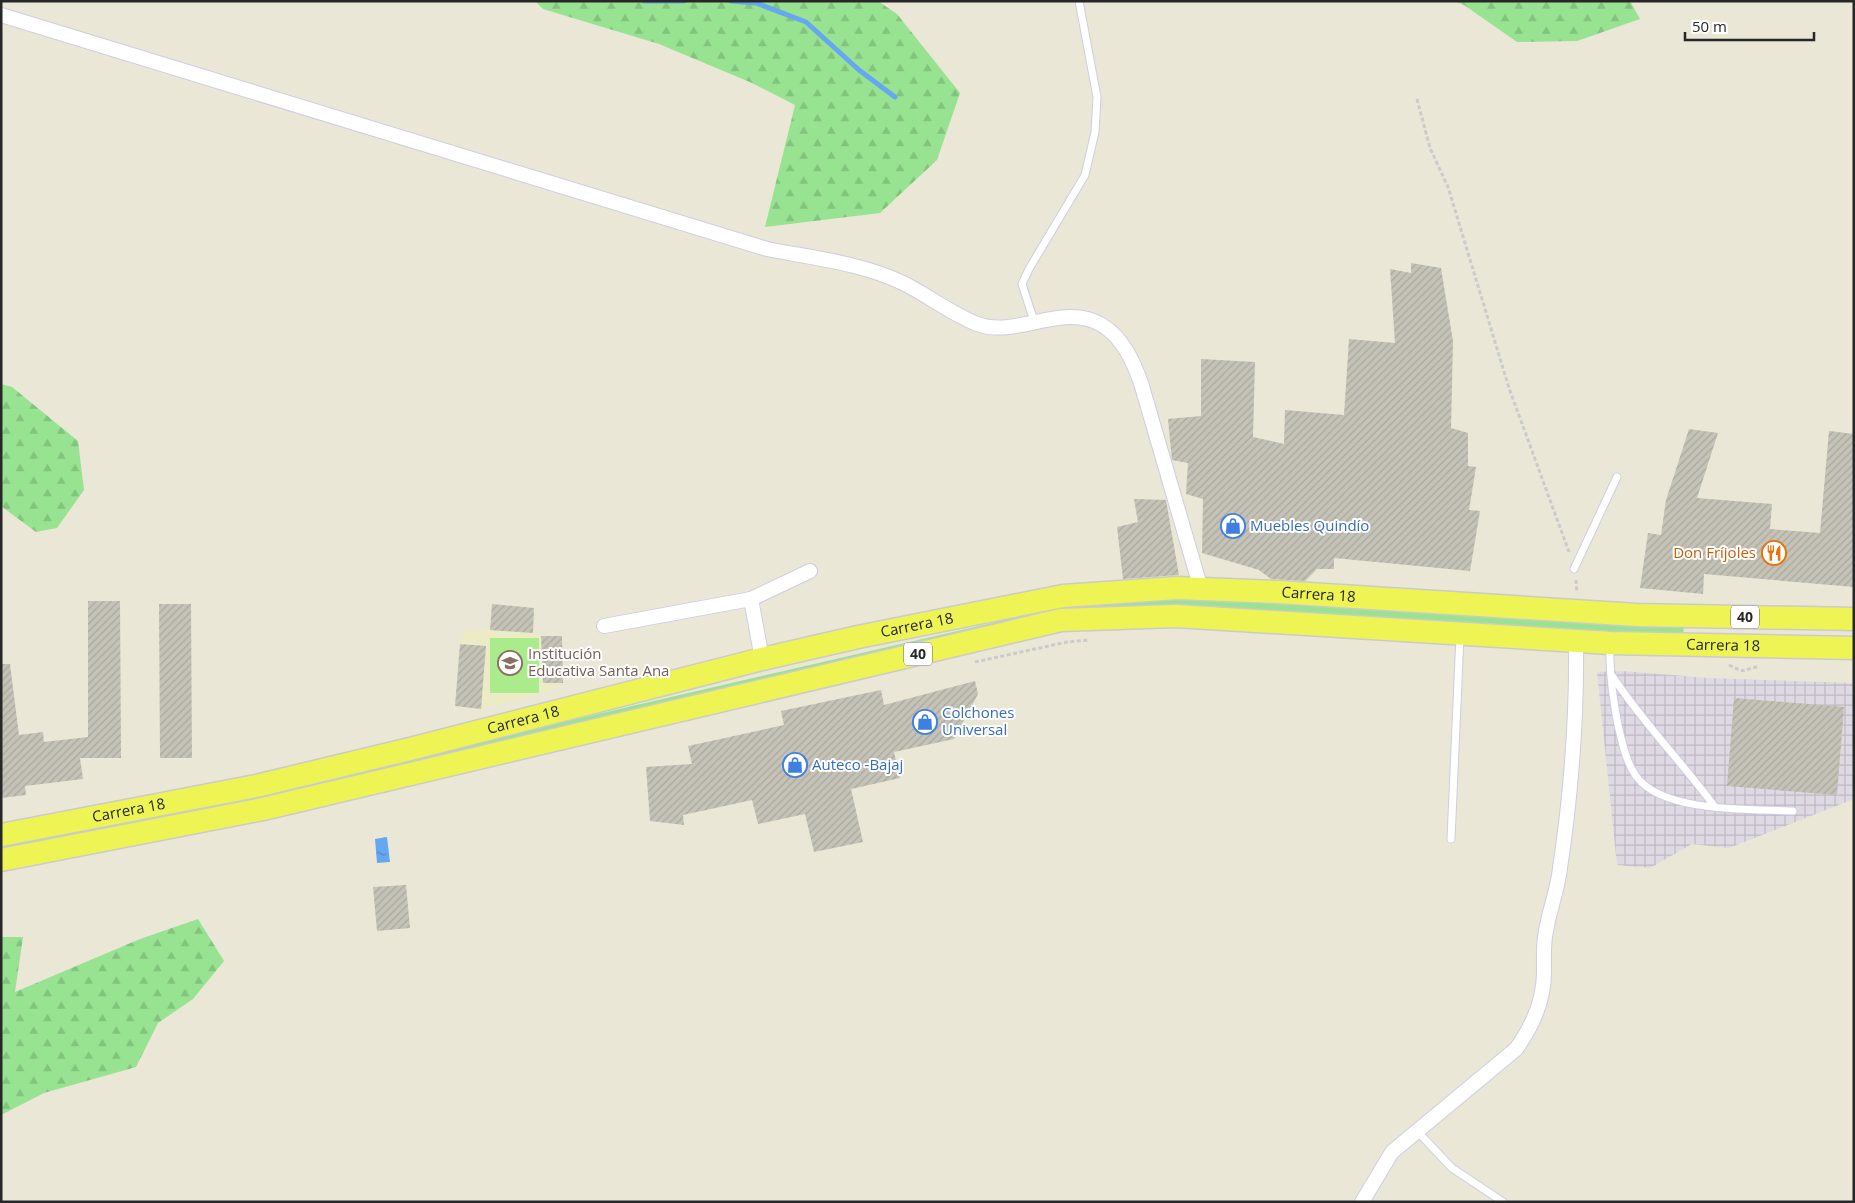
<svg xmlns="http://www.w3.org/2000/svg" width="1855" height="1203" font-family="'Open Sans',sans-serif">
  <defs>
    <pattern id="industrial-grid" width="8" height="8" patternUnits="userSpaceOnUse" patternTransform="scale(1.25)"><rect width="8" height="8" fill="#ded9e2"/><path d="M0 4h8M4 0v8" fill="none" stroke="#bebac2"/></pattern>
    <pattern id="forest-firs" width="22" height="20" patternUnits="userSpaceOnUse" patternTransform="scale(1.25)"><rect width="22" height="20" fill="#97e391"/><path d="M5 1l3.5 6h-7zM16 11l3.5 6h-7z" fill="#82c37d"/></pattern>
    <pattern id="water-ripples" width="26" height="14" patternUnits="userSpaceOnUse" patternTransform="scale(1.25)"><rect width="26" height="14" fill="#66a7f1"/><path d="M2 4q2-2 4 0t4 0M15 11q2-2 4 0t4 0" fill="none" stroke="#5488c3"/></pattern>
    <pattern id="building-hatch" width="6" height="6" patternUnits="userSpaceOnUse" patternTransform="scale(1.25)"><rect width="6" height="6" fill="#c5c3b7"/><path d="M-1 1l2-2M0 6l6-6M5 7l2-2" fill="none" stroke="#a9a89d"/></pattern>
  </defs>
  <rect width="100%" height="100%" fill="#eae7d7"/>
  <polygon fill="url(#industrial-grid)" points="1622,671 1709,678 1854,683 1854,799 1729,848 1692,844 1650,868 1617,865 1597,672"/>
  <polygon fill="#edebc5" points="492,604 534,608 533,633 541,636 562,636 563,683 546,693 481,709 455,706 460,644 465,631 490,630"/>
  <polygon fill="#97e391" points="1175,599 1284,602 1684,625 1683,636 1176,607 1,852 1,844 424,754 1066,606"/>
  <g fill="url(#forest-firs)">
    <polygon points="535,1 878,1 897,14 960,93 937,160 880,213 765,227 795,105 752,83 659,44 543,9"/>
    <polygon points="1454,1 1630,1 1640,19 1577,41 1517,42 1464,5"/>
    <polygon points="1,384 12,387 78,441 84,490 57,528 36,532 1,506"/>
    <polygon points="198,919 224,961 193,999 158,1023 136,1067 44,1093 1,1115 1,937 23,937 15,992 140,939"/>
  </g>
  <rect fill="#aaeb8c" x="490" y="638" width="49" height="55"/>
  <polygon fill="url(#water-ripples)" points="387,837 390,862 377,863 375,839"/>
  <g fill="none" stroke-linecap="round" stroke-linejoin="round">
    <g stroke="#66a7f1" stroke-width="5">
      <polyline points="644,1 684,1"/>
      <polyline points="731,1 756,3 806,22 859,70 895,97"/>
    </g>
  </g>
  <g fill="url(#building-hatch)">
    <polygon points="1411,263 1441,268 1453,341 1451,428 1468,433 1468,466 1476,467 1469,510 1480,511 1470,571 1334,558 1334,569 1317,569 1305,581 1271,579 1259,570 1202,553 1203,499 1186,494 1188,463 1172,460 1168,419 1201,416 1201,359 1255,362 1253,437 1284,444 1285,410 1344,415 1349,339 1395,343 1390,269 1411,273"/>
    <polygon points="1689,429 1718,433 1697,498 1772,504 1770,529 1820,533 1829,431 1854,434 1854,587 1704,574 1703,594 1640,588 1648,533 1661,535 1666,500"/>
    <polygon points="1134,499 1166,500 1179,575 1123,579 1117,527 1138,522"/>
    <polygon points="88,601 120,601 121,758 80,758 83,779 25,786 26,795 1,798 1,664 10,664 19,735 43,732 44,742 88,737"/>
    <polygon points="159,604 191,604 192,758 160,758"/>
    <polygon points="492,604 534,608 533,633 490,630"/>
    <polygon points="541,636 562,636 563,683 543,683"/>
    <polygon points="460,644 486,646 481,709 455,706"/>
    <polygon points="975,681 978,694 954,739 894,752 900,778 851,789 863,842 814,852 805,814 758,824 752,800 683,815 684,825 650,821 646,767 692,764 688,746 784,725 781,711 881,690 884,705"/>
    <polygon points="1734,698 1844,707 1837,795 1727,786"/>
    <polygon points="406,885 410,928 377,931 373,887"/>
  </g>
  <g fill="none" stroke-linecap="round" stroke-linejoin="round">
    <defs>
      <g id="lane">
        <polyline points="1034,321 1022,284 1029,269 1085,175 1095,132 1097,97 1079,1"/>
        <polyline points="1574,569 1617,477"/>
        <path d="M1610,645C1609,672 1613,699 1618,725C1622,742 1626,762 1636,776C1662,813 1751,809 1793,811"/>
        <path d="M1613,677C1643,723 1682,762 1715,807"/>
        <polyline points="1451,839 1460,636"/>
        <polyline points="1418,1132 1452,1168 1503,1202"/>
      </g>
      <g id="street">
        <path d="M1,15L767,249C812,258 862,263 903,283C926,294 956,317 980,325C1018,337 1064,302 1102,325C1123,338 1133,361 1141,383L1201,589"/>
        <polyline points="751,599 762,659"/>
        <polyline points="604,626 751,599 810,571"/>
        <path d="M1362,1202L1392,1152L1516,1049C1532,1027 1544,1000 1544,972C1544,958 1543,945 1546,931C1549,912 1556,894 1559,875C1571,797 1577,720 1576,641"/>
      </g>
      <g id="primary">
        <path id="s1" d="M1,835L256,786L410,749L762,659L858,637L1063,596L1177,588L1278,592L1637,615L1854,619"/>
        <path id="s2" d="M1,860L263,809L1061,620L1176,616L1610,643L1854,648"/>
      </g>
    </defs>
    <use href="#lane" stroke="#cecde1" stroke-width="9"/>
    <use href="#street" stroke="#cecde1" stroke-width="16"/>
    <use href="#primary" stroke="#cbcbcb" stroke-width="25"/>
    <g stroke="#cbcbcb" stroke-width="3" stroke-dasharray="4 2.5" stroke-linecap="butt">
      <polyline points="1417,99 1430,148 1448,187 1509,388 1569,552"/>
      <polyline points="1576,580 1577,593"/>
      <polyline points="975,662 1067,642 1089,640"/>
      <path d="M1729,665C1748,675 1741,669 1758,667"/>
    </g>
    <use href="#lane" stroke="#fff" stroke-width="7"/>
    <use href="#street" stroke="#fff" stroke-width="14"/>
    <use href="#primary" stroke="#eef453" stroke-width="22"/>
  </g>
  <defs>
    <symbol id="shop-ring" viewBox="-11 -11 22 22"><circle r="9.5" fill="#fff" stroke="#3f7fe0" stroke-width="1.5"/><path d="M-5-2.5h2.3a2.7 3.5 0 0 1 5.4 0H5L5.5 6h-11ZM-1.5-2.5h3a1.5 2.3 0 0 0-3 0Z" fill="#3f7fe0"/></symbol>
    <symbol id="restaurant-ring" viewBox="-11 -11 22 22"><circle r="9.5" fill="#fff" stroke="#e8710a" stroke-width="1.5"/><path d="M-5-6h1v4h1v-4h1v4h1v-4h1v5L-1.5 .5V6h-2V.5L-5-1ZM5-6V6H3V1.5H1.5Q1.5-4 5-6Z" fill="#e8710a"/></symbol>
    <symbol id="school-ring" viewBox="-11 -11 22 22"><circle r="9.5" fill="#fff" stroke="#8d6e63" stroke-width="1.5"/><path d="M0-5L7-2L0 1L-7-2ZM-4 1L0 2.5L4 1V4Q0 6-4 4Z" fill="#8d6e63"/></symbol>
  </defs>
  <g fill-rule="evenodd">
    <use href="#shop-ring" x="1219" y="512" width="28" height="28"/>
    <use href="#restaurant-ring" x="1760" y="539" width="28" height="28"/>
    <use href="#school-ring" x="496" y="649" width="28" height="28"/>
    <use href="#shop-ring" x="911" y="708" width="28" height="28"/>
    <use href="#shop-ring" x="781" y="751" width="28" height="28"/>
  </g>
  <g text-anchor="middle" stroke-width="4" stroke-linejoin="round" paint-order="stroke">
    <g fill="#fff" stroke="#686868" stroke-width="1">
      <rect x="1731" y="605.5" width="28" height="23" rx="4"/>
      <rect x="904" y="642.5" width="28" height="23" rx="4"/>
    </g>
    <g font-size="14" font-weight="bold" fill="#272727">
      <text x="1745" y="622">40</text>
      <text x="918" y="659">40</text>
    </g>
    <g font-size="15" fill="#366cbe" stroke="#fff" text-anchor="start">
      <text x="1250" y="531">Muebles Quindío</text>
      <text x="942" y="718">Colchones<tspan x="942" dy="17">Universal</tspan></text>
      <text x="812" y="770">Auteco -Bajaj</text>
    </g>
    <g font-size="15" fill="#c56008" stroke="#fff" text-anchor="end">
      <text x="1756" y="558">Don Fríjoles</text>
    </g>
    <g font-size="15" fill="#272727" stroke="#fff">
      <text dy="5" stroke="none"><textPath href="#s1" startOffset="1345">Carrera 18</textPath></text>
      <text dy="5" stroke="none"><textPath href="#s1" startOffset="940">Carrera 18</textPath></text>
      <text dy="5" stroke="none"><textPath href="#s2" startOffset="1750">Carrera 18</textPath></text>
      <text dy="5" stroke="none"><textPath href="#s1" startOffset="535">Carrera 18</textPath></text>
      <text dy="5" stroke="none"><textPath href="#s1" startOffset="130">Carrera 18</textPath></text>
    </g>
    <g font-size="15" fill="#785e54" stroke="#fff" text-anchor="start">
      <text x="528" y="659">Institución<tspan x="528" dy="17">Educativa Santa Ana</tspan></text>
    </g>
  </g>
  <rect width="1855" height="1203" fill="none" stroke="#272727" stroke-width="5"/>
  <path d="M1685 32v8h129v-8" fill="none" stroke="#272727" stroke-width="2.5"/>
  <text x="1692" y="32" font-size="15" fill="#272727" stroke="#ffffff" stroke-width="4" paint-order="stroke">50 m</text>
</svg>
